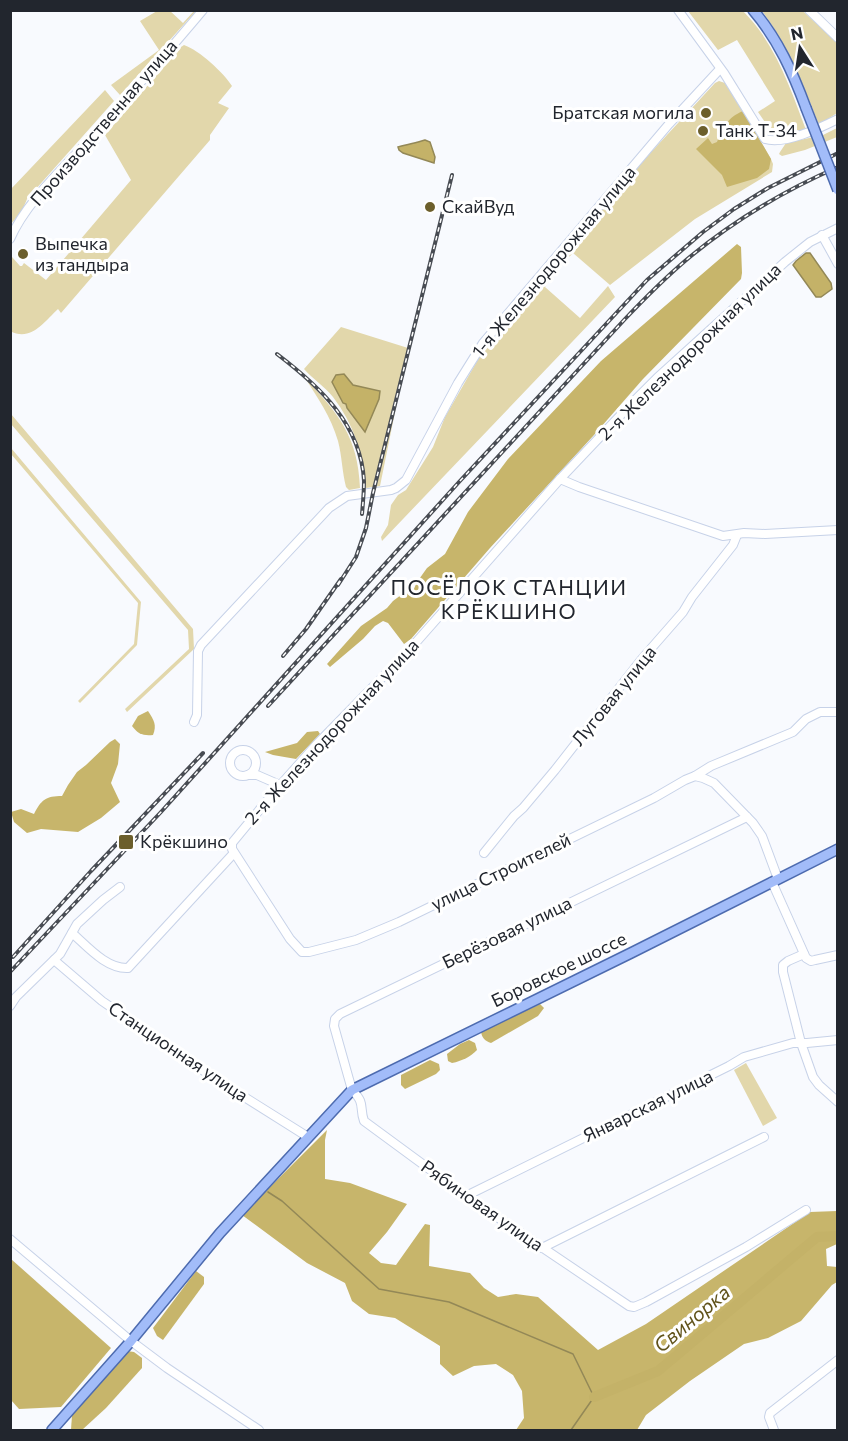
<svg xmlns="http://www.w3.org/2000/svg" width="848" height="1441" font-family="Commissioner,sans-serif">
  <rect width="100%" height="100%" fill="#f8fafe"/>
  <g fill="#e2d7ab">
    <polygon points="169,10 183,23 194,11 196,11 120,95 111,85 159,50 140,21 157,11"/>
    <path d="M688,11H743C777,45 791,91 808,135L797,137L796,132L777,135L773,134L758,112L775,101L737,40L718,50Z"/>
    <path d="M762,11H803L837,43V113L819,125C803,84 789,47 762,11Z"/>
    <path d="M184,45C199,50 224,73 232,86L218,103L229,108L210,135V140L61,313L58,309C44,322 31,342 10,331V265L12,257L20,266H22L24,263L46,280L131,180L105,135L181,47Z"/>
    <polygon points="719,81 725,83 743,111 771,159 773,164 772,172 695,219 610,285 573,253 565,261 562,258 642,162 715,83"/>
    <polygon points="105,90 114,101 27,199 22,211 11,224 11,189"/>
    <polygon points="837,128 837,137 805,150 782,156 779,154 780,152 786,143 823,135"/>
    <polygon points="557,263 560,264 561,266 545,287 580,318 608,286 615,297 382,541 381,537 388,525 391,505 398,495 406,490 433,447 445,417 480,356"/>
    <path d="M341,327L408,348L380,486L366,488C364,455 353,423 333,397C324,386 314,380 304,369Z"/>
    <path d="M305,378C339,414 358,437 360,488L349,490L346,487C342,472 342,456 338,441C331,417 318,398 305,378Z"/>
    <polygon points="11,414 193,629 194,649 127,712 125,709 189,649 188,630 11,424"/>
    <polygon points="11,448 141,602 137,645 80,703 78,701 134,644 138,603 11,454"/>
    <polygon points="746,1063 777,1118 763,1126 734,1070"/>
  </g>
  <g fill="#c7b56b">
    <path d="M743,111L771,159L769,169L757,178L727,187L722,175L696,149L708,138L712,144L717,142C724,126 727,118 743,111Z"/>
    <polygon points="737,244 741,247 742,273 741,279 643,379 594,435 490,548 411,639 404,644 388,623 383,621 375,626 363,639 330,667 327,664 361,626 387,608 393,601 401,595 413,591 417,582 427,568 445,554 468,512 508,459 601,361"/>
    <path d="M148,711C154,720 157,725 153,735C143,736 138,734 132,726L138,716Z"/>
    <polygon points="318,731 320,734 296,759 273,755 265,752 297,743 307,732"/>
    <path d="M115,739L120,744L118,764L111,783L120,802L101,818L78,832L41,829L27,833L14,822L11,812L21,809L34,814C41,800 46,796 62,796L68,785L77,772L86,765L110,742Z"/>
    <path d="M540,1004L544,1008L538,1016L491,1043C485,1041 482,1038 481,1032Z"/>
    <path d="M469,1040L475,1043L477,1050C470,1057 462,1061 452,1063L448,1061L447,1054L460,1044Z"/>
    <polygon points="430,1060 439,1064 440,1070 436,1074 405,1089 401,1085 401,1075"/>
    <polygon points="327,1130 325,1140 325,1179 350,1183 407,1204 387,1232 369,1253 381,1263 396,1265 425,1224 430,1225 429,1266 470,1273 484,1288 498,1297 516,1294 538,1297 598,1350 646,1324 810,1212 837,1211 837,1244 826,1249 827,1266 837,1267 837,1282 832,1285 801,1321 768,1338 744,1344 690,1381 646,1415 637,1430 516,1430 524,1418 522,1391 513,1375 496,1364 474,1366 453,1376 440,1364 440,1346 395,1318 369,1314 352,1301 345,1283 307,1263 242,1215"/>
    <polygon points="11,1259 111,1348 61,1407 19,1409 11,1400"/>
    <polygon points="196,1271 204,1277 204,1284 163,1340 157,1336 153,1328"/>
    <polygon points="127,1351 134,1352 142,1358 142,1368 106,1408 82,1430 71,1430 72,1415"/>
  </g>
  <g fill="#c4b268" stroke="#938857" stroke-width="1.5">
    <path d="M425,140L430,142L435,157L434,163L403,153L399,150L398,147C408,144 416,143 425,140Z"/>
    <polygon points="806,253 810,253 831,283 832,289 821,297 816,297 793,265 796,261"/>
    <polygon points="344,374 353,385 380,391 379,399 365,432 347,408 346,404 343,403 332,382 336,375"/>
  </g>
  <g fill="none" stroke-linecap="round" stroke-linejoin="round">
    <polyline stroke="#938857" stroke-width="1.5" points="268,1192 282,1201 379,1289 449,1302 573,1354 594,1397 571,1430"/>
    <polyline stroke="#c4b268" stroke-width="10" points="594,1397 658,1371 817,1237 838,1236"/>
    <defs>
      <g id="minor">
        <path d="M678,10L724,73L765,139C785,145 820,128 838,119"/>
        <polyline points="809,10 838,38"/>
        <polyline points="838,228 810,242 785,262 657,378 634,401 560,479 411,648 317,744 275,791 232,843 232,849 290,939 302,952 309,952 356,940 399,922 654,798 685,780 695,776 711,766 793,732 806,719 820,712 838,712"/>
        <polyline points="822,235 838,264"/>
        <path d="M10,239C26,202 63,169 90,139C128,97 166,54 203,10"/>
        <polyline points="560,479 579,487 723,536 744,533 765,534 838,530"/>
        <polyline points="194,722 197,715 198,651 201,645 329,508 347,496 391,490 396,488 406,480 458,383 483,343 669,124 720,69"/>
        <circle cx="243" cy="763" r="13"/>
        <polyline points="248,775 257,775 280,785"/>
        <polyline points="695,776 703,778 714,783 753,823 762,836 778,879"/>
        <path d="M747,817L340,1014L335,1019L334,1026L352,1090C366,1104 359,1107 364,1121L466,1196L629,1306L634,1307L646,1302L746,1247L806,1210"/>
        <polyline points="484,853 514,816 523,808 555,770 641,660 683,612 692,597 733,545 737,535"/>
        <polyline points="772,882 806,958 811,961 815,960 838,955"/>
        <path d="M72,933C87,946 106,969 128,968L234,853"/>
        <polyline points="804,954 788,961 783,965 783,972 801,1043 813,1077 819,1085 838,1102"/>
        <polyline points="54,960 102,1001 211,1076 308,1137"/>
        <polyline points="10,1006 16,997 60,954 77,924 103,900 120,887"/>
        <polyline points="466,1196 729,1066 744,1057 793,1043 807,1043 838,1040"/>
        <polyline points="10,1239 131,1341 167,1368 259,1430"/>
        <polyline points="542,1248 764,1137"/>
        <polyline points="774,1430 769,1417 770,1413 838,1360"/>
      </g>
      <g id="major">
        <path d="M753,10C778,39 793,73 806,108"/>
        <polyline points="52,1430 131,1341 220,1233 352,1090 631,953 838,849"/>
      </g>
    </defs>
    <use href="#minor" stroke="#c7d2e8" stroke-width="10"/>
    <use href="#major" stroke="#4d6baf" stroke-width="12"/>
    <use href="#minor" stroke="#fff" stroke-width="8"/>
    <use href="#major" stroke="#a2bcf9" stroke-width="9"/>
    <defs>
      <g id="rail">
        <path d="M277,354C319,386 361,424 364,481C364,491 363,503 362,514"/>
        <polyline points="338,585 356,557 366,528 373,493 452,175"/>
        <polyline points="283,656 306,629 341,579"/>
        <path d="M268,706L625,319C644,299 664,279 685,261C730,223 783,191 838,167"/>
        <polyline points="13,957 91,871 203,753"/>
        <polyline points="10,972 161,812 459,482 647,280 703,232 734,209 768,188 838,153"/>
      </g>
    </defs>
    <use href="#rail" stroke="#484c53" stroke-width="4"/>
    <use href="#rail" stroke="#fff" stroke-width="1.5" stroke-dasharray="4.5" stroke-linecap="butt"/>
    <defs>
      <polyline id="major-bridge" points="806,108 838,190"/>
    </defs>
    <use href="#major-bridge" stroke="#4d6baf" stroke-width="12" stroke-linecap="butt"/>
    <use href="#major-bridge" stroke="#a2bcf9" stroke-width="9"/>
  </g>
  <g fill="#6c5f2c" stroke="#fff" stroke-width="2">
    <circle cx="706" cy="113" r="6"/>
    <circle cx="703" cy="131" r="6"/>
    <circle cx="430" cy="207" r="6"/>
    <circle cx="23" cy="254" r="6"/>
    <rect x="118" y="834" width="16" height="16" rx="3"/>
  </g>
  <g text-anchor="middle" stroke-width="6" stroke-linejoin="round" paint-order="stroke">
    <g font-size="18" fill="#22262e" stroke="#fff" text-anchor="start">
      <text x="694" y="119" text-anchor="end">Братская могила</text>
      <text x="715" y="137">Танк Т-34</text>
      <text x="442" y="213">СкайВуд</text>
      <text x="35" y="250">Выпечка<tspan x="35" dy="21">из тандыра</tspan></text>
      <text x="140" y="848">Крёкшино</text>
    </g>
    <g font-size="18" fill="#22262e" stroke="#fff">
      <text transform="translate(104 123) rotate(-49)" y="6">Производственная улица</text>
      <text transform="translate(554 262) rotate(-50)" y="6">1-я Железнодорожная улица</text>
      <text transform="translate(690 352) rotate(-44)" y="6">2-я Железнодорожная улица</text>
      <text transform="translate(614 696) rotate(-51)" y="6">Луговая улица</text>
      <text transform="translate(332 732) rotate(-47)" y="6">2-я Железнодорожная улица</text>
      <text transform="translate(501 872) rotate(-26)" y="6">улица Строителей</text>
      <text transform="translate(507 933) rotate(-26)" y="6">Берёзовая улица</text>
      <text transform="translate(559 970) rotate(-26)" y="6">Боровское шоссе</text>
      <text transform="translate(178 1052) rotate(34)" y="6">Станционная улица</text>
      <text transform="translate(648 1106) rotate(-26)" y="6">Январская улица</text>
      <text transform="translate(482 1206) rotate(35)" y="6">Рябиновая улица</text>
    </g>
    <g font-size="20" font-style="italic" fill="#60521a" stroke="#fff">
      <text transform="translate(692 1319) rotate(-40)" y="7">Свинорка</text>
    </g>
    <g font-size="21" letter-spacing="1.5" fill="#22262e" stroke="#fff">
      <text x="509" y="595">ПОСЁЛОК СТАНЦИИ<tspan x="509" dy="24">КРЁКШИНО</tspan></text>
    </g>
  </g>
  <rect width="848" height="1441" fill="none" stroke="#22262e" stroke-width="24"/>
  <g transform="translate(800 48) rotate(348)" stroke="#ffffff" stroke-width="4.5" paint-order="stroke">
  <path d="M0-4.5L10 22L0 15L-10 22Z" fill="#22262e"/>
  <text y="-9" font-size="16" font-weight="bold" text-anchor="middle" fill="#22262e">N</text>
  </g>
</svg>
